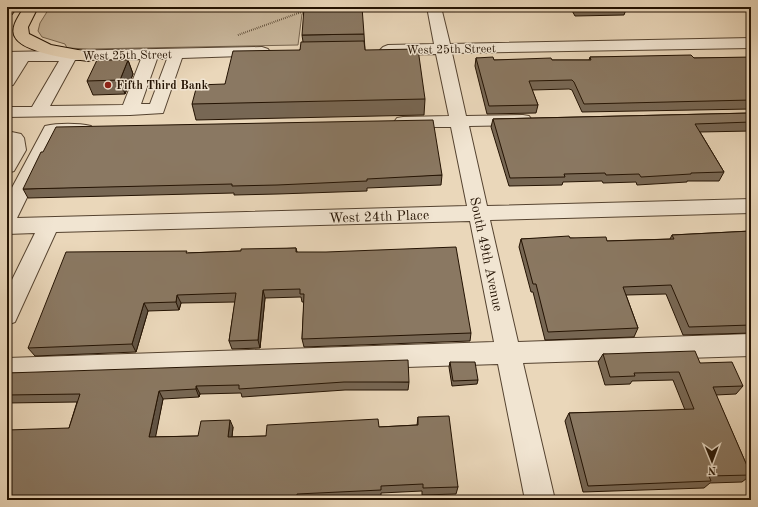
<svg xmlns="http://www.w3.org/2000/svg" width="758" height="507" font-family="'Old Standard TT',serif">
  <rect width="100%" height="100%" fill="#ead7ba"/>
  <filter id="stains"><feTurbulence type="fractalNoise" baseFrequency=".005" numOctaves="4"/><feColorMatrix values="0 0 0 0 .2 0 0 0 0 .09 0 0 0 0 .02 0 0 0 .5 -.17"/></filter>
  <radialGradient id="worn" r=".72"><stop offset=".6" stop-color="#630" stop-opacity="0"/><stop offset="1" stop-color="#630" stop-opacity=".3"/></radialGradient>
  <polygon fill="#c8b69b" stroke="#76644e" points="50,7 320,7 302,14 298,45 89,49 67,48 65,44 42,37 38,31 40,23"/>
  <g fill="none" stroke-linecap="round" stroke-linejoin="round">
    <defs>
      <g id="minor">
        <path d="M427,7H441L450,44L751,38V48L452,53L466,116L523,115L529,116L532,120L529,124L523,125L469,126L487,206L751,199V213L490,220L518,342L751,334V356L523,363L555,500H525L498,364L7,380V358L494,342L470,221L56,232L15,322L7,325V290L35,233L7,234V197L45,126C58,123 78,123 91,126L94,130L91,134L85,136H57L17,218L467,206L451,127H403L397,126L394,122L397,118L403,117L449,116L436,54L388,55L383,53L380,50L383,47L388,45L434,44Z"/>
        <path d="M262,47L268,49L270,52L268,55L182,58L163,113L130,115L7,117V107H32L59,61H28L13,85L7,86V69L12,62H7V52ZM141,59L123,105L50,106L75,60ZM157,59H167L150,104H141Z"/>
        <polygon points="7,131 21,134 24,138 26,150 14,171 7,173"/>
      </g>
      <g id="major">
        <polygon points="7,7 17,7 12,14 7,15"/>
        <path d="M24,7H38L28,27L29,34L51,45L94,53L96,56L94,59L88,61C72,59 20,53 14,35C11,25 20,15 24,7Z"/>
      </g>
    </defs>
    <use href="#minor" stroke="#554330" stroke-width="2"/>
    <use href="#major" stroke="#231202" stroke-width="2"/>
    <polyline stroke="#231202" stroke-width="2" stroke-dasharray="0.5 1.5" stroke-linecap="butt" points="238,35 307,10"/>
    <use href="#minor" fill="#f1e5d2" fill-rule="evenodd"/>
    <use href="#major" fill="#ead7ba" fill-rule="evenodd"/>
  </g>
  <g fill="#776754" stroke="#231202">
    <polygon points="570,7 627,7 624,15 575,16"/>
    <polygon points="364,34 365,50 425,99 424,115 196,120 192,104 225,84 300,50 303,42 302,35"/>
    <polygon points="748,53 751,53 751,109 582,112 572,90 569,89 532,90 538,105 536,113 487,114 475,66 476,58 494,60 589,60 590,57 694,58 746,58"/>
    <polygon points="128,60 133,74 125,94 93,95 87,81"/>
    <polygon points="751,113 751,131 700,132 724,172 719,181 687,181 687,182 637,185 636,182 603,183 602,181 563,182 562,185 509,186 491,127 493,119"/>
    <polygon points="442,175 441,185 367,188 367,191 278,194 234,195 234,193 28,198 23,189"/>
    <polygon points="751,231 751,333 683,335 666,294 626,295 638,328 634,337 545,340 533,292 531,292 519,247 521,239 570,238 607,241 670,239 672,235"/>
    <polygon points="296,248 297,252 471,333 470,341 304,347 302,339 304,302 302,302 301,297 265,298 260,348 232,349 229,341 235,302 181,303 179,310 148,311 136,352 35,356 28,348 188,253 241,251"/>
    <polygon points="603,354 700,363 743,386 736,394 716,395 751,475 742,482 710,483 704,488 583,492 565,421 569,413 685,410 673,380 632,381 630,384 605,385 598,362"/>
    <polygon points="450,362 478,380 477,384 452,386 449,367"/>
    <polygon points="7,373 409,382 408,390 345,390 242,397 241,393 200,394 199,397 163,399 155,437 198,436 233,427 232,437 266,436 379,427 417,425 418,417 458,487 456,494 422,495 422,491 381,493 381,497 304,500 7,500 69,428 77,402 7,403"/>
  </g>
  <g fill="#615445" stroke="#231202">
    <polygon points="128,60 133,74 125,94 120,80"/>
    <polygon points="263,290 265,298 260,348 258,340"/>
    <polygon points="177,295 181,303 179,310 176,302"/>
    <polygon points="144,303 148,311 136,352 132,344"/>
    <polygon points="196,386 200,394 199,397 196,389"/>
    <polygon points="159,391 163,399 154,445 149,437"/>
    <polygon points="230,420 233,427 231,445 228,437"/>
  </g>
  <g fill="#8a7862" stroke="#231202">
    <polygon points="318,7 362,7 364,34 302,35 304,8"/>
    <polygon points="364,41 365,50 418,49 425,99 192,104 197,85 225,84 233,51 300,50 301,42"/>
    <polygon points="691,55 694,58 751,57 751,100 584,104 574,82 572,80 529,81 538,105 489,106 476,58 493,57 494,60 551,58 552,60 591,60 590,57"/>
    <polygon points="97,60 128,60 120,80 87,81"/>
    <polygon points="751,113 751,122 695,124 724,172 691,173 691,174 641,177 639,174 606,175 605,173 564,174 565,177 510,178 493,119"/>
    <polygon points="433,120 442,175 367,179 367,181 277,185 232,186 232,184 23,189 41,152 43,152 56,127"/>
    <polygon points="751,231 751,325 689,327 671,285 623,287 638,328 548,332 536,284 533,284 521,239 569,236 570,238 606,237 607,241 674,239 672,235"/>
    <polygon points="456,247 471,333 302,339 304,294 300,294 300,289 263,290 258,340 229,341 236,293 177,295 176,302 144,303 132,344 28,348 66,252 187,251 186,253 241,251 241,249 296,248 296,252 326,252"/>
    <polygon points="695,351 700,363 732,362 743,386 713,387 751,475 709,476 711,481 588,486 569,413 694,409 679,372 634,373 635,376 610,377 603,354"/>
    <polygon points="408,360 409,382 344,382 239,389 239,385 196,386 196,389 159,391 149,437 198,436 201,421 230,420 228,437 266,436 267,425 378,419 379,427 418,425 418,417 449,416 458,487 423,488 423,484 381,486 381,490 297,494 297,500 261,500 261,496 220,498 219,500 7,500 7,430 69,428 80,394 7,395 7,373"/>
    <polygon points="450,362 475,362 478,380 453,381"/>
  </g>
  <circle fill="#8f2418" stroke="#f1e5d2" stroke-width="1.5" cx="108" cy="85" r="4"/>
  <g text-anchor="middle" stroke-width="3" stroke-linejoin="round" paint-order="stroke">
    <g font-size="12" fill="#231202" stroke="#f1e5d2">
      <text transform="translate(451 49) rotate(-1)" y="4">West 25th Street</text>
      <text transform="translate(127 55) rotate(-1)" y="4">West 25th Street</text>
    </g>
    <g font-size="12" font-weight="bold" fill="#231202" stroke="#f1e5d2" text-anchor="start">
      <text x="116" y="89">Fifth Third Bank</text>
    </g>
    <g font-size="14" fill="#231202" stroke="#f1e5d2">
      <text transform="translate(379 216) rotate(-2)" y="5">West 24th Place</text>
      <text transform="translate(487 254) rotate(78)" y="5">South 49th Avenue</text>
    </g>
  </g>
  <rect width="758" height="507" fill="none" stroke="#ead7ba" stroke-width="24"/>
  <rect x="8" y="8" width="742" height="491" fill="none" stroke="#231202" stroke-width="2"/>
  <rect x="12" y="12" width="734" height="483" fill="none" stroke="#231202"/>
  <g transform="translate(712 461) rotate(179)" stroke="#f1e5d2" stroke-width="3" paint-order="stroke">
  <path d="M0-3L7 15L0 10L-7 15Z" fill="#231202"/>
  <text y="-6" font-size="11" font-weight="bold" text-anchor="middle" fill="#231202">N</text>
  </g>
  <rect width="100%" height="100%" filter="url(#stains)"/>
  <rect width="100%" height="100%" fill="url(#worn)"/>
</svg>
